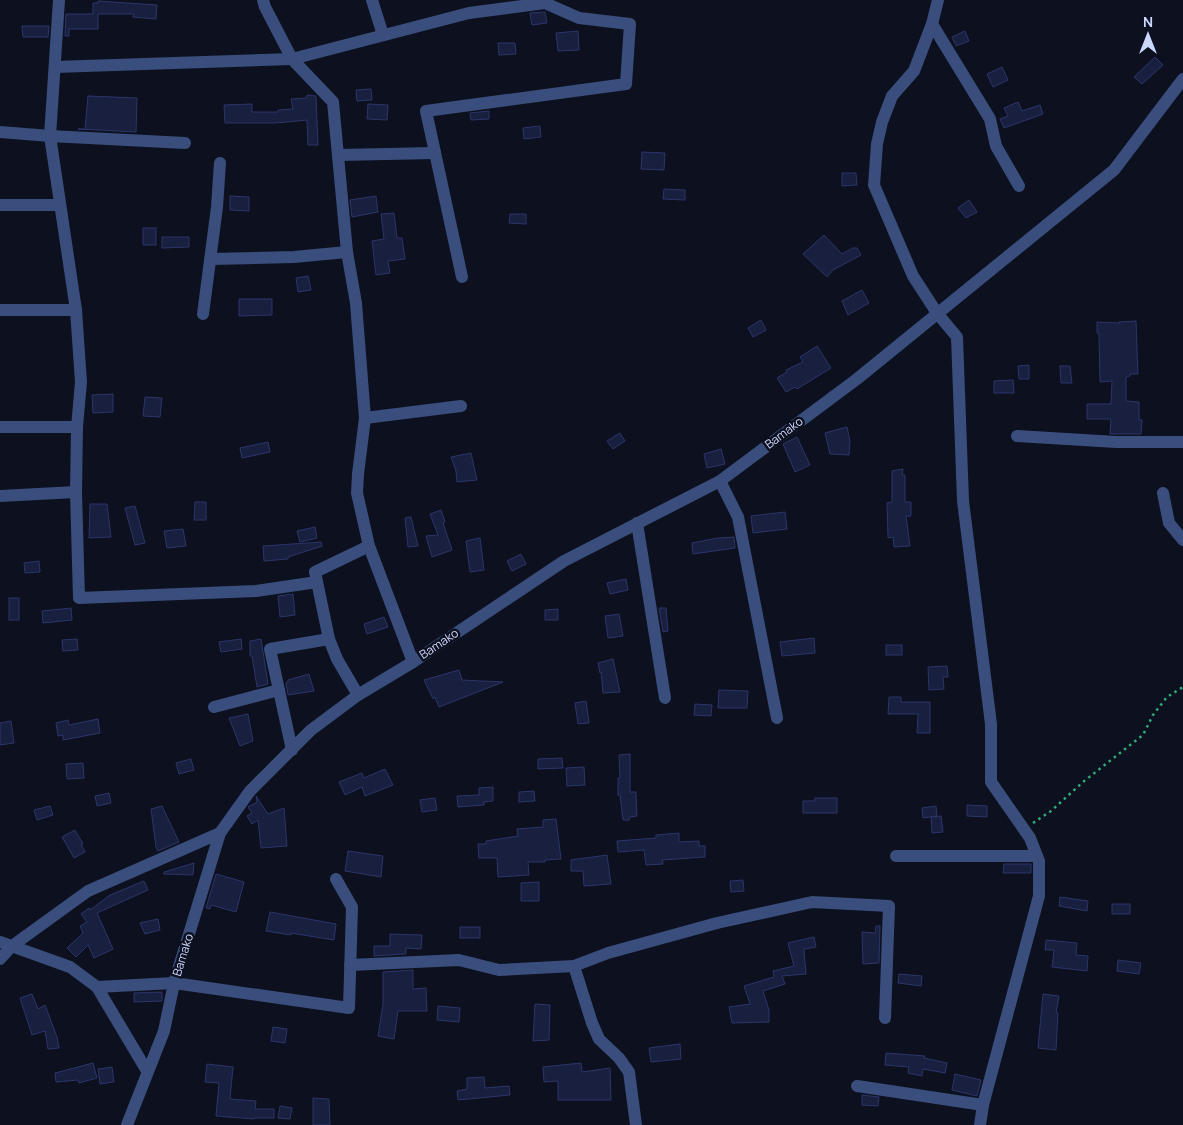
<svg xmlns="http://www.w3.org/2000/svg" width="1183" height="1125" font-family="Manrope,sans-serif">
  <rect width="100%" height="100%" fill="#0d101e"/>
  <g fill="#191f3f" stroke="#2c356a">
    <polygon points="98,1 157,5 156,19 133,17 134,14 98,14 98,29 69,29 69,36 65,36 66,14 93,14 93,3 98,3"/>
    <polygon points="545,12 547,23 532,25 530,13"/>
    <polygon points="22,26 49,26 48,37 23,37"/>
    <polygon points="578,31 579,50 558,51 556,33"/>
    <polygon points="965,31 969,41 956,46 952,37"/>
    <polygon points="498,43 515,43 516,54 499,55"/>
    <polygon points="1155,57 1163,65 1142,84 1134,77"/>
    <polygon points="1002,67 1008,80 993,87 987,74"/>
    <polygon points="371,89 372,100 357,101 356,90"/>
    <polygon points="307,95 316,96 318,145 308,145 307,120 276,123 225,123 224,105 252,104 252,112 278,112 278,110 293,109 291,99 307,98"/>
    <polygon points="88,96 137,98 136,132 78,129 85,129"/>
    <polygon points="1018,102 1022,111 1040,105 1043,114 1004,128 1000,119 1008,116 1004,108"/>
    <polygon points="368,104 388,105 387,120 367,119"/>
    <polygon points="489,111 489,119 471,120 470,113"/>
    <polygon points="540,126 541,137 524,139 523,128"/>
    <polygon points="642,152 665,153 664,170 641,169"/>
    <polygon points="842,173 856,173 857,185 842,186"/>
    <polygon points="664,189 685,190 685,200 663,199"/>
    <polygon points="230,196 249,197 249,211 230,210"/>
    <polygon points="376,196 378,212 352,217 350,200"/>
    <polygon points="969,200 977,212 966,218 958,208"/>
    <polygon points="394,213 397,238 402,238 405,259 388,261 390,273 376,275 372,241 384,239 381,214"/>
    <polygon points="510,214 526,214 526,224 509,223"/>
    <rect x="143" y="228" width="13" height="17"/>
    <polygon points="824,235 842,254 853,248 857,248 861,255 833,270 827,277 803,254"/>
    <polygon points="162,237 189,237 189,247 162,248"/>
    <polygon points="308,276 311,290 298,292 296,278"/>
    <polygon points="862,290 869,303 848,315 842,301"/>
    <polygon points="239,299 272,299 272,315 239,316"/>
    <polygon points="761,320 766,330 753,337 748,328"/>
    <polygon points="1136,321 1138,374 1130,374 1130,376 1126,377 1126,401 1139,402 1139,420 1142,420 1141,434 1110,434 1111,419 1087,419 1087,404 1111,404 1112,381 1100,382 1099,333 1097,333 1097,322 1120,323 1119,322"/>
    <polygon points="817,346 831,368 797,389 795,387 786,392 777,378 787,372 786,370 803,362 800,357"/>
    <polygon points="1029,365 1029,379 1019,379 1018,366"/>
    <polygon points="1060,366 1070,366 1072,383 1061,383"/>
    <polygon points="1013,380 1014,393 994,393 994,381"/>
    <polygon points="113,394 113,412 93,413 92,395"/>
    <polygon points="145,397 162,398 160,417 143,416"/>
    <polygon points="847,427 850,441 849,455 830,454 825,433"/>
    <polygon points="620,433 625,441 613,449 607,441"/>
    <polygon points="797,437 810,465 795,472 783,444"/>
    <polygon points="268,442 270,452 242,458 240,448"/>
    <polygon points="721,449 725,464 707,468 704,454"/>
    <polygon points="471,453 477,480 457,482 456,471 451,457"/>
    <polygon points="903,469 902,475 905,475 905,502 911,502 911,516 906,516 910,546 894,547 893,537 888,538 887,503 892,502 892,471"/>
    <polygon points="195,502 206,502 206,520 194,520"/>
    <polygon points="90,504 107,504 111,537 89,538"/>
    <polygon points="135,506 145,543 135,545 125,508"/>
    <polygon points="441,510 445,522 443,523 452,550 432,557 426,536 438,535 430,514"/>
    <polygon points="785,512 787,529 753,533 751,516"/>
    <polygon points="411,517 418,546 408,547 405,518"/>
    <polygon points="315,527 317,538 300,542 297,531"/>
    <polygon points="183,529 186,546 167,548 164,531"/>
    <polygon points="734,537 735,548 693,554 692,543 718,538"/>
    <polygon points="480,538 484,570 470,572 466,541"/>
    <polygon points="321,542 322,546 288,557 288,559 264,561 263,546"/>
    <polygon points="521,554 526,564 512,571 507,561"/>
    <polygon points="39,561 40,572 25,573 24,563"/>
    <polygon points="626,579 628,590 610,594 607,583"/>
    <polygon points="293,594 295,615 280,617 278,596"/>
    <rect x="9" y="598" width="10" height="22"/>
    <polygon points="71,608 72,620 43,623 42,611"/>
    <polygon points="659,608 666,608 668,631 663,632"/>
    <polygon points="558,609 558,620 545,620 545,610"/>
    <polygon points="619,614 623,636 608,638 605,616"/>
    <polygon points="384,617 388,627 367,634 364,624"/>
    <polygon points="814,638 815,653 782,656 780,642"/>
    <polygon points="77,639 78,650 63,651 62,640"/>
    <polygon points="241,639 242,649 221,652 219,642"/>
    <polygon points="261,639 268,684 257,687 252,656 250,656 250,641"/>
    <rect x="886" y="645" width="16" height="10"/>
    <polygon points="613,659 620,692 603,693 601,672 600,673 598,663"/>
    <polygon points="947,666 948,677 943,677 944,689 929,690 928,667"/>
    <polygon points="459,670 462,680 503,682 439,707 435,697 433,699 424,680"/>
    <polygon points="309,674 314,691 288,695 286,683 288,682 288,680"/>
    <polygon points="719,690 748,691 747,708 718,708"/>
    <polygon points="889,697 901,697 901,702 930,702 930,733 917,733 918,714 888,714"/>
    <polygon points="586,701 589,723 578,724 575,703"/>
    <polygon points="695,704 712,705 711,716 694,715"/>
    <polygon points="248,714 253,741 240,746 229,718"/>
    <polygon points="98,719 100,733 63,740 63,735 58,736 56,723 68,720 69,725"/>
    <polygon points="11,721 14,743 0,745 0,723"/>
    <polygon points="630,754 630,792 636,792 637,816 630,817 629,820 623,820 620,795 618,795 618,778 620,778 619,755"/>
    <polygon points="562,758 563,768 538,769 538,759"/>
    <polygon points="191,759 194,770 179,774 176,763"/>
    <polygon points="83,763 84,778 67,779 66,764"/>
    <polygon points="584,767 585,785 567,786 566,768"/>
    <polygon points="385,769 393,785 365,796 362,787 345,795 339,782 362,773 364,778"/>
    <polygon points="493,787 493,801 484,802 484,805 458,807 457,796 479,795 479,788"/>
    <polygon points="534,791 535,801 519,802 519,792"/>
    <polygon points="109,793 111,803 97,806 95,796"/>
    <polygon points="256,796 268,814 284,808 287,846 261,848 258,820 252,824 247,816 252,813 248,807 257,802"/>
    <polygon points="435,798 437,810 422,812 420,800"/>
    <polygon points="815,798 837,798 837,813 803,813 803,801 815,801"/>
    <polygon points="967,805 987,806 987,817 967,816"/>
    <polygon points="50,806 53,815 37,820 34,810"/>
    <polygon points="162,806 179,842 158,851 156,847 151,809"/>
    <polygon points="936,806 937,816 923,818 922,808"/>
    <polygon points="941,816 943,832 932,833 931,817"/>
    <polygon points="556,819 561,859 545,860 545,862 528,862 529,875 498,877 497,858 479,858 478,844 486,844 486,841 518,836 517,829 543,827 543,820"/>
    <polygon points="75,830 83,844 81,844 85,852 74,858 62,837"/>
    <polygon points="679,833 679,842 699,841 699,846 705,846 705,857 662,860 663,864 646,865 644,850 618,852 617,841 656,838 656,835"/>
    <polygon points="348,851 383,856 381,877 345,871"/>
    <polygon points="607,855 611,884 584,886 583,871 571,871 571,860"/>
    <polygon points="194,863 193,875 164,874 164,872"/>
    <polygon points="1004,864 1031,864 1031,873 1003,873"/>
    <polygon points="216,874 244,882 236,912 211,905 210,909 206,908"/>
    <polygon points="743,880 744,891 731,892 730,881"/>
    <polygon points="144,881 148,890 97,913 113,949 94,958 88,945 76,957 67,948 83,933 80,926 87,922 81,914 89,908 90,910 110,895"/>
    <polygon points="539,882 539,901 521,901 521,883"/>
    <polygon points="1060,897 1088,901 1087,911 1059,906"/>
    <rect x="1112" y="904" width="18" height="10"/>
    <polygon points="270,912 336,924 334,940 291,933 291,935 266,931"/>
    <polygon points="158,919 160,930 145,934 140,923"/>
    <polygon points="876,926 880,926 879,963 863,964 862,932 875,933"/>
    <rect x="460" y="927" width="20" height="11"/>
    <polygon points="390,934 422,935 421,949 406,948 406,954 374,956 374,946 390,946"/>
    <polygon points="814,937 816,947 804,949 806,974 782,976 785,984 763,991 769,1010 769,1022 732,1023 729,1007 750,1004 744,986 774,977 773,971 794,966 788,943"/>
    <polygon points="1046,940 1077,943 1076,955 1088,956 1087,971 1052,967 1054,950 1045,950"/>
    <polygon points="1118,960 1141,963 1139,974 1117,971"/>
    <polygon points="413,970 413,989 426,988 427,1011 398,1011 394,1039 378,1036 383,1004 383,972"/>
    <polygon points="899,974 922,976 921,986 898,983"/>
    <polygon points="162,992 162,1001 134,1002 134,993"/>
    <polygon points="32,994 38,1009 45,1005 57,1037 59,1048 48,1049 45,1031 32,1035 20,998"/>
    <polygon points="1043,994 1059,996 1056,1013 1058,1013 1056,1050 1038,1048"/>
    <polygon points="535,1004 550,1005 549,1040 533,1041"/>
    <polygon points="438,1006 460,1008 459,1022 437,1020"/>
    <polygon points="273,1027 287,1029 285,1043 271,1041"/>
    <polygon points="680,1044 681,1059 651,1062 649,1048"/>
    <polygon points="886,1053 925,1056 924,1058 947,1063 945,1073 923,1069 922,1076 908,1073 909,1067 885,1065"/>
    <polygon points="93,1063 97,1078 79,1083 78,1080 56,1082 55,1073"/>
    <polygon points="581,1063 582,1072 610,1068 611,1100 558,1100 558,1081 544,1082 543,1067"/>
    <polygon points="207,1064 233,1067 230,1099 256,1101 255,1109 274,1109 274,1118 254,1118 254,1119 216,1116 219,1083 205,1082"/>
    <polygon points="112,1067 114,1082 100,1084 98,1069"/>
    <polygon points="955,1074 981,1080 977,1096 952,1090"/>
    <polygon points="484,1077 485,1088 509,1086 510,1095 458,1100 457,1091 467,1089 467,1078"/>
    <polygon points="862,1095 879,1097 878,1106 862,1105"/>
    <polygon points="313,1098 329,1099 330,1125 313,1125"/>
    <polygon points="280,1106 292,1108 290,1119 278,1118"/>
  </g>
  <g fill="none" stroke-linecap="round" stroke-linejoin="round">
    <polyline stroke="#30ad7a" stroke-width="2.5" stroke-dasharray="2.5 4" stroke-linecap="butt" points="1033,823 1051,811 1083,782 1143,735 1153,715 1167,697 1183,687"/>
    <g stroke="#394e7c" stroke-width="12">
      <polyline points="59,0 50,136 76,310 81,382 77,427 76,492 79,598 256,591 317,582"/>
      <polyline points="263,0 265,7 292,59 333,102 347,252 356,303 365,418 358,474 357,493 369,546 413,662"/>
      <polyline points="372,0 383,35"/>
      <polyline points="938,0 932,24 914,71 892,96 882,122 877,144 874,185 913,276 937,313 957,337 963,501 991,724 991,782 1030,838 1039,861 1039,896 983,1105 980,1125"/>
      <polyline points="932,24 990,119 996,146 1019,186"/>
      <polyline points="55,67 292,59 469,13 545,3 579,18 630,24 626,84 426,111 462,277"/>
      <polyline points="0,132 50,136 185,143"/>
      <polyline points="338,155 435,153"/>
      <polyline points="0,205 60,205"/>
      <polyline points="211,259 294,257 347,252"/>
      <polyline points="0,310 76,310"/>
      <polyline points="203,314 217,207 220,163"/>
      <polyline points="365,418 461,406"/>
      <polyline points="0,427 77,427"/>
      <polyline points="1017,436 1116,442 1183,442"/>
      <polyline points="720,481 738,517 777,718"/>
      <polyline points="1163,493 1169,523 1183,540"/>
      <polyline points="0,496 76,492"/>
      <polyline points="637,523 665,698"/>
      <polyline points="358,695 337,659 329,639 315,572 369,546"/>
      <polyline points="214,707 279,690"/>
      <polyline points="292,750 270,649 329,639"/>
      <polyline points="896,856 1037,856"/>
      <polyline points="0,942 70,967 97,987 174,983 349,1008 352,907 336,879"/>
      <polyline points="0,959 12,946 88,891 220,833"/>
      <polyline points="350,965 459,960 499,970 574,966 608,953 717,923 812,902 889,906 885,1018"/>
      <polyline points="574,966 592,1023 599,1039 619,1058 629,1072 636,1125"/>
      <polyline points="97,987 147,1071"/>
      <polyline points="857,1086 983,1105"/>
      <polyline points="127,1125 164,1031 174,983 220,833 250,791 311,730 358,695 413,662 564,561 720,481 857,379 1114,170 1183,79"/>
    </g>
  </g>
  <g text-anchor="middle" stroke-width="5" stroke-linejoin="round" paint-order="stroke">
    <g font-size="12" fill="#ccd7fe" stroke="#0d101e">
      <text transform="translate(784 433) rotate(-37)" y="4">Bamako</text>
      <text transform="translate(439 644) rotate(-34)" y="4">Bamako</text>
      <text transform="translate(183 955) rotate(-73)" y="4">Bamako</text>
    </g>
  </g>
  <g transform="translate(1148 35)" stroke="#0d101e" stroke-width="4" paint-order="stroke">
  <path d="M0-4L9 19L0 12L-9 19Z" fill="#ccd7fe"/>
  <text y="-8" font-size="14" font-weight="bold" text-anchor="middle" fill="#ccd7fe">N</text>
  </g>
</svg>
